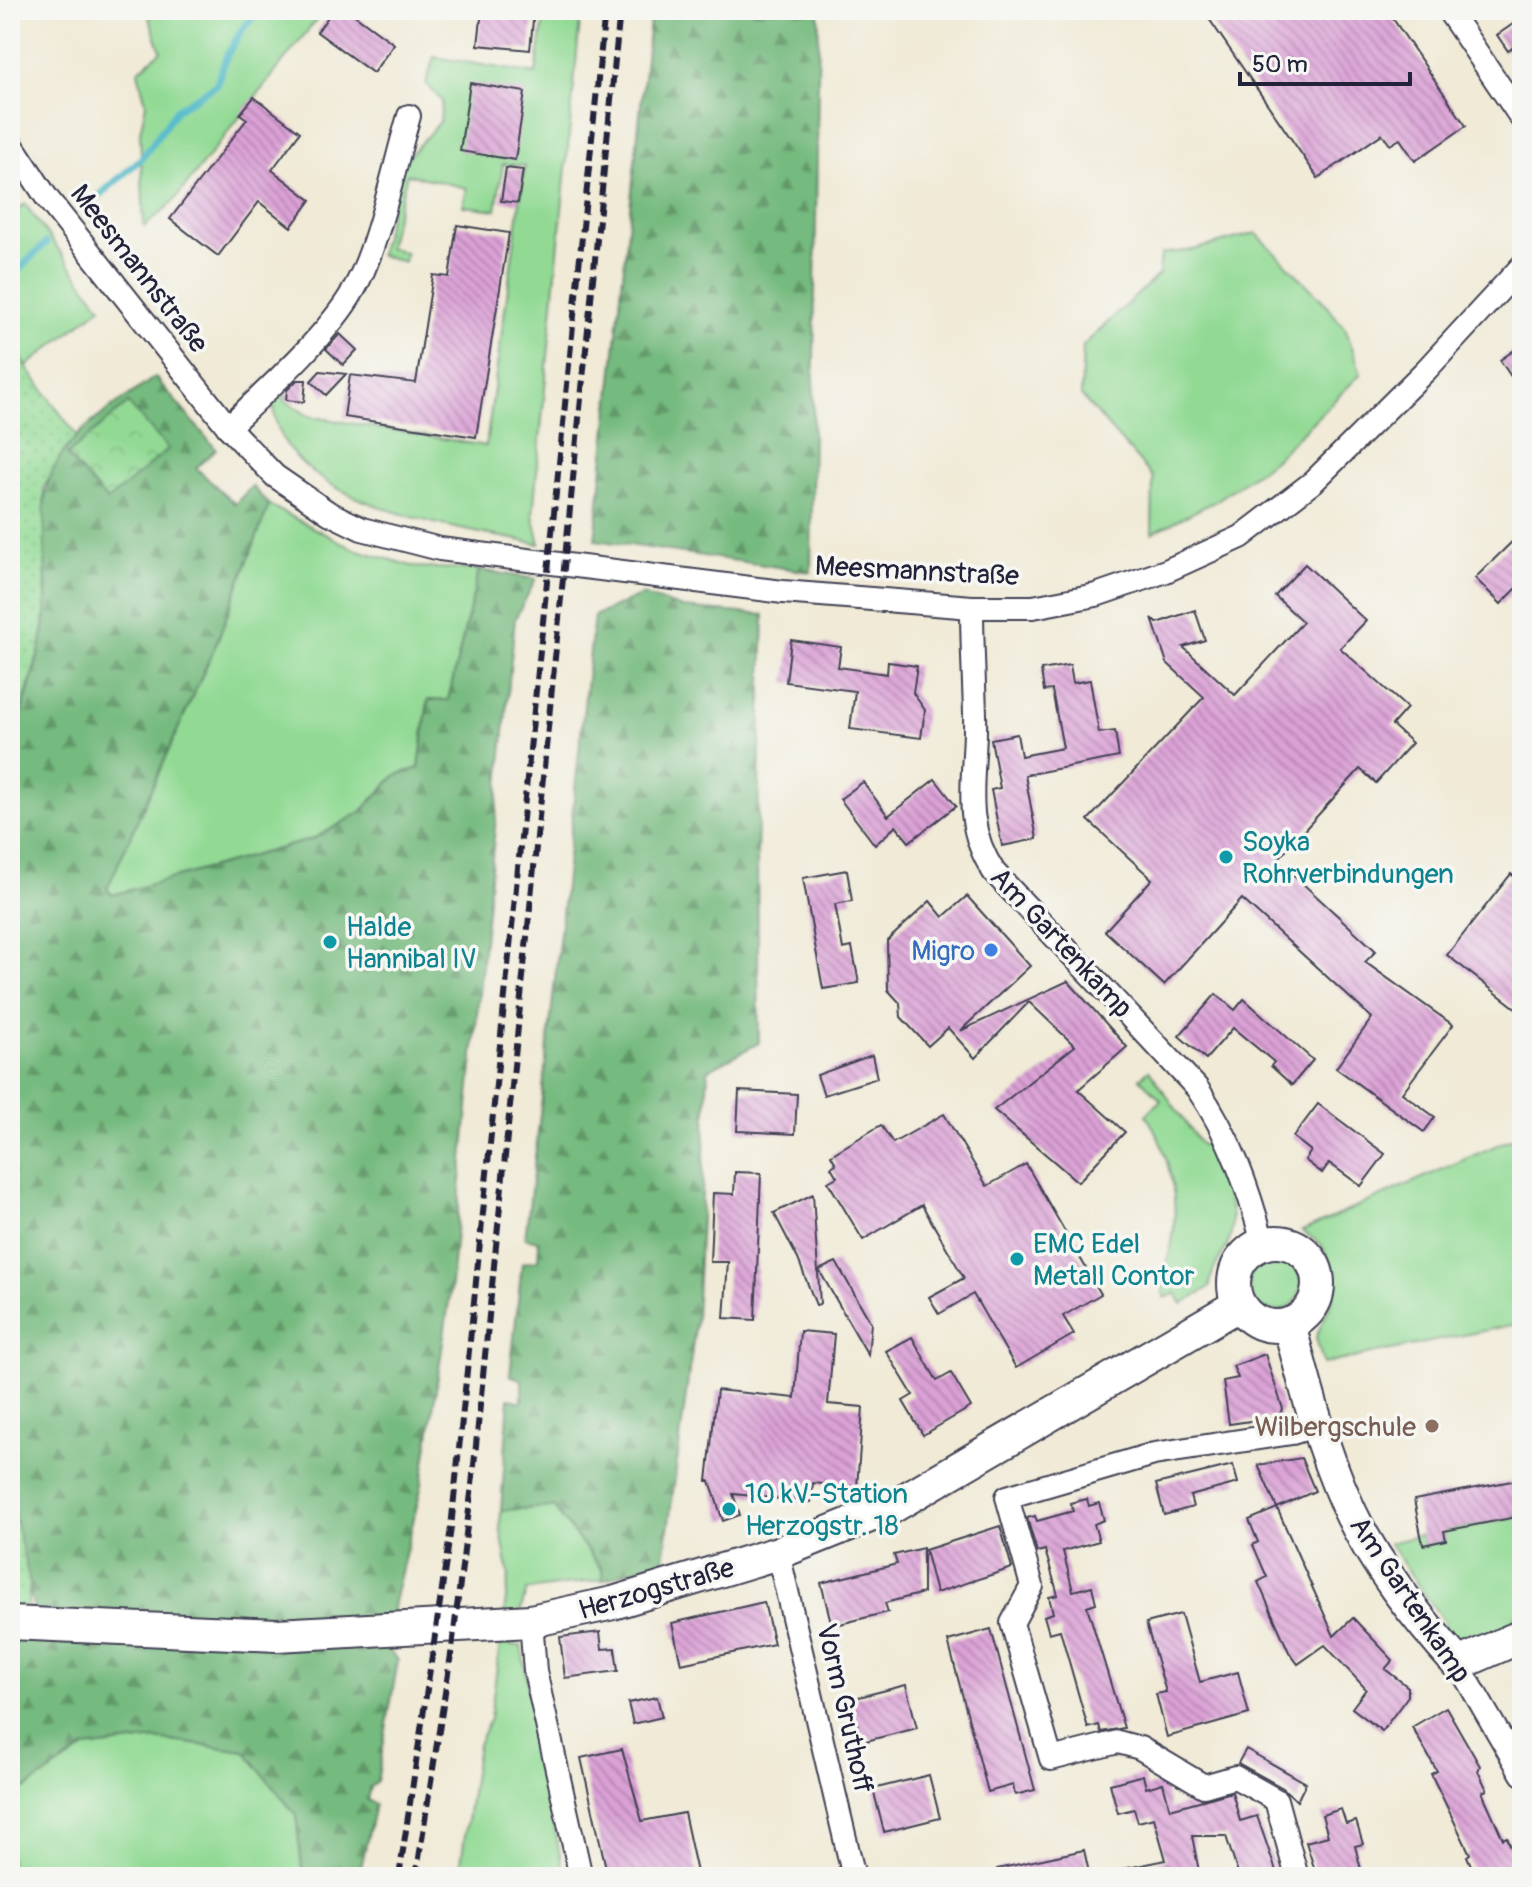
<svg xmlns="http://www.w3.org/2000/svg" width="1532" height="1887" font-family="Pangolin,sans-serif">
  <defs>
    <pattern id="forest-firs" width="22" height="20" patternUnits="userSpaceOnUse" patternTransform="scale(2)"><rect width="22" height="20" fill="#75ba7e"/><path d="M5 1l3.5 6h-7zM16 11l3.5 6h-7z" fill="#609768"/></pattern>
    <pattern id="park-crowns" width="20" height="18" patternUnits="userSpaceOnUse" patternTransform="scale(2)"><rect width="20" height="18" fill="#92da94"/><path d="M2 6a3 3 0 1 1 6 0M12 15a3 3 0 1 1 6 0" fill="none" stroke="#7ebb80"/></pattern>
    <pattern id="garden-dots" width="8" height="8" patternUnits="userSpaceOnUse" patternTransform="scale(2)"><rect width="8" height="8" fill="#92da94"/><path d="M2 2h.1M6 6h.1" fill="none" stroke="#7ebb80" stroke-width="1.8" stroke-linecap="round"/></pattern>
    <pattern id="building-back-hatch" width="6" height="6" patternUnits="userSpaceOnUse" patternTransform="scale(2)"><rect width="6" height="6" fill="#dba1d6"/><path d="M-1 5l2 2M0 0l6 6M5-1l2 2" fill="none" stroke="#b183af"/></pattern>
  </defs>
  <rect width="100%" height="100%" fill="#f6f6f2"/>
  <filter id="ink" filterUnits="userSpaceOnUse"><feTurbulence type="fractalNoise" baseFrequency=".0125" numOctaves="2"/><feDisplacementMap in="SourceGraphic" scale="16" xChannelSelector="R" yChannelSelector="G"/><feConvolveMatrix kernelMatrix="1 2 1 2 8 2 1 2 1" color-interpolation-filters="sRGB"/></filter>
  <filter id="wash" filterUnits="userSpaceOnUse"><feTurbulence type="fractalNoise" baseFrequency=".006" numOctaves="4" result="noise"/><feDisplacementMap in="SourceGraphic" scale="32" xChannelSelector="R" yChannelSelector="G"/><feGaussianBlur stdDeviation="1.8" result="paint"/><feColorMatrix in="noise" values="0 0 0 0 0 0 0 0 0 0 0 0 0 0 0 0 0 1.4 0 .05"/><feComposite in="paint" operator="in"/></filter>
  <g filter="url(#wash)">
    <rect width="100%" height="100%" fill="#f0ead6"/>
    <g fill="#92da94" stroke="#5a7e68" stroke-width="2">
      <polygon points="161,10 324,10 173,202 144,227 140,132 146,104 138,71 161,51 149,18"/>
      <path d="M545,10H581L533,514L540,544C465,530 299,508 276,421C272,405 272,394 284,383V400L309,416L486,446L525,166L503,164L496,210L463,206L467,188L407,174L388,247L406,253L404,262L379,255L403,162L440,122L442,101L426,84L434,57L536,74Z"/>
      <polygon points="25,204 101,307 27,366 17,354 10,360 10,217"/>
      <polygon points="1256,233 1324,302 1346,330 1361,374 1273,461 1216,501 1152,533 1153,477 1081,396 1083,346 1159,274 1161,254 1193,250"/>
      <polygon points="269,505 354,549 415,567 479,570 448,701 428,700 419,768 396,775 361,812 313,839 113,895 106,889 216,644"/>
      <path d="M1149,1070L1201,1145L1207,1144C1217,1171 1240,1212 1229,1241C1222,1259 1210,1268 1210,1287L1182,1304L1176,1293L1165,1298C1159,1280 1168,1262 1172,1243C1180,1200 1169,1150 1146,1115L1161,1100L1140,1078Z"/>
      <polygon points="1522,1134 1522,1323 1323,1364 1316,1337 1333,1298 1334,1273 1322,1245 1302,1231"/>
      <circle cx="1275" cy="1285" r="26"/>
      <polygon points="553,1507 602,1570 603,1580 527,1590 510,1645 521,1646 564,1877 459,1877 478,1744 490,1719 509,1576 500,1526 501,1510"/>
      <path d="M1522,1516V1609L1514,1618L1516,1628C1490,1636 1469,1648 1445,1633L1444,1622L1389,1543L1421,1535L1424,1545L1445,1540L1444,1531Z"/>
      <polygon points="156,1739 245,1751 296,1815 303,1877 10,1877 10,1799 85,1748"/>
    </g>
    <g fill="url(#forest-firs)" stroke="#4c6e5c" stroke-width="2">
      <polygon points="651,10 819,10 811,572 595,540"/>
      <path d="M155,377L216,449L196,468L235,504L252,486L269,505L216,644L107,889L112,895L313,839L361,812L396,775L419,768L428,700H448L479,570L536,579L515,619L450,1295L422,1484L394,1602L388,1650L398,1660L377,1782L370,1787L367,1800L375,1804L359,1877H303L296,1815L245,1751L156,1739L85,1748L10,1799V1630L37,1624L10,1498V749C23,705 41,660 46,614C51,561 29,500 62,454C84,422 124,400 155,377Z"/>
      <path d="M642,595L683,608L764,615L757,856L759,1043L708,1070L696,1320L664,1560L603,1580L602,1569L553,1507L501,1510L509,1398L522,1402V1380L510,1375L522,1263L538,1260L539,1241L525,1238C552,1031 570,823 594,616Z"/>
    </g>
    <polygon fill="url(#park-crowns)" stroke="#5a7e68" stroke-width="2" points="128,403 168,449 107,501 67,455"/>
    <g fill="url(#garden-dots)" stroke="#5a7e68" stroke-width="2">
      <polygon points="17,354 77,436 61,455 44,488 46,613 40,648 10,749 10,360"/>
      <polygon points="10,1498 30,1582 27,1614 10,1613"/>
    </g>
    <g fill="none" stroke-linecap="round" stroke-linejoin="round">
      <g stroke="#4db8c8" stroke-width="7">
        <polyline points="91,203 143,157 177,109 216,85 227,55 243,28 260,10"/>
        <polyline points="10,278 46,243"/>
      </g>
    </g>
    <g id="blocks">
      <g fill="url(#building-back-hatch)">
        <polygon points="333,10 348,10 394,44 373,73 317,32"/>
        <polygon points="482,10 534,10 530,50 478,45"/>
        <polygon points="1203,10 1387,10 1466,126 1415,161 1400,139 1390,145 1382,134 1318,178"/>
        <polygon points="1522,18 1522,41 1508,51 1497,35"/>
        <polygon points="470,83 525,92 515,160 460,151"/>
        <polygon points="254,97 300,132 272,170 311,200 291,227 259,202 218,256 170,219 247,119 240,114"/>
        <polygon points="506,168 523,170 518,203 501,201"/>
        <polygon points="457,225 509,233 476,437 344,417 350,375 416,383 433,275 449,277"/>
        <polygon points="340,334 357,350 343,365 326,349"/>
        <polygon points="1522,345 1522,393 1500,360"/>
        <polygon points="320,371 346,374 326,395 311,381"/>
        <polygon points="297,380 306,380 304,402 286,400 287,390"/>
        <polygon points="1522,532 1522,583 1501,604 1475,578"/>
        <polygon points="1305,564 1366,621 1340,648 1407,708 1392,725 1412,743 1376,783 1360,769 1277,860 1376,951 1365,962 1453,1025 1402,1093 1435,1117 1424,1132 1336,1068 1372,1018 1242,899 1164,985 1105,931 1152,879 1088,820 1204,697 1167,663 1152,618 1157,623 1195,610 1205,640 1183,647 1235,695 1303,622 1275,596"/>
        <polygon points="791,640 841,647 838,667 887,674 888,662 917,666 913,693 925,710 921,738 850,729 855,691 786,682"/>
        <polygon points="1070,665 1073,683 1090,680 1099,733 1115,731 1119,757 1025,775 1037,839 1002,846 991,790 1000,788 991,739 1017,734 1021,756 1063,748 1052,690 1044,691 1041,670"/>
        <polygon points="935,779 956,806 909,842 896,826 875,845 840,799 863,782 888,816"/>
        <polygon points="847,870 852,901 835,904 843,949 852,947 859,983 823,989 803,878"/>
        <polygon points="1511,874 1522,883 1522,1013 1447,955"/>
        <polygon points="967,896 1030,966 960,1031 1068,981 1127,1047 1078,1090 1125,1132 1078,1182 994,1110 1075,1046 1029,1002 975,1058 948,1028 928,1046 901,1017 900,1003 888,990 887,941 930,901 943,917"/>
        <polygon points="1216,994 1235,1010 1244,999 1313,1060 1292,1085 1271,1066 1274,1062 1233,1028 1206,1059 1179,1036"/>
        <polygon points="872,1055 877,1078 824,1095 817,1075"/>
        <polygon points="739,1091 797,1094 795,1134 737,1131"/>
        <polygon points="1318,1104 1385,1154 1361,1186 1329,1163 1322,1173 1305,1160 1311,1151 1293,1137"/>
        <polygon points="944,1114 987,1186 1026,1164 1101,1294 1063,1316 1074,1334 1016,1368 973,1294 939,1314 929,1297 964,1278 922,1205 863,1240 828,1182 837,1177 831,1167 836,1164 831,1155 881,1125 893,1143"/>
        <polygon points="735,1172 761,1173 755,1320 724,1318 728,1262 710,1262 713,1193 734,1194"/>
        <polygon points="813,1194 820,1304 816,1305 798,1259 774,1213"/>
        <polygon points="836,1262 871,1323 868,1355 819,1270"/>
        <polygon points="800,1331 834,1334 828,1404 863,1407 857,1487 813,1483 811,1502 733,1494 740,1515 723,1521 710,1481 707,1481 717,1390 795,1398"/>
        <polygon points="912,1337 937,1381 951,1373 971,1407 923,1435 903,1401 913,1395 886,1351"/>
        <polygon points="1265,1354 1283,1409 1278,1417 1229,1424 1223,1381 1238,1378 1233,1366"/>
        <polygon points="1301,1458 1315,1491 1277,1508 1258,1465"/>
        <polygon points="1233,1465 1238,1483 1190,1496 1193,1507 1164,1515 1156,1484"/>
        <polygon points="1522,1479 1522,1516 1444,1531 1446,1540 1423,1545 1414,1500"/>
        <polygon points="1087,1499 1089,1506 1099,1503 1104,1520 1094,1524 1099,1541 1063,1551 1073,1591 1092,1586 1096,1603 1087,1606 1124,1728 1101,1732 1099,1725 1088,1728 1060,1630 1049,1633 1044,1616 1053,1613 1049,1597 1058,1595 1045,1550 1037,1552 1027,1518 1035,1516 1037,1521 1073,1511 1070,1503"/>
        <polygon points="1277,1508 1334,1636 1353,1618 1393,1660 1385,1669 1408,1687 1408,1696 1382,1731 1352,1708 1366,1689 1325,1645 1298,1664 1289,1652 1258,1582 1267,1577 1253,1545 1258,1542 1249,1520"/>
        <polygon points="1000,1526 1012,1568 936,1593 925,1550"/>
        <polygon points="923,1548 923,1593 885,1603 888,1612 832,1626 821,1583 897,1564 894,1555"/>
        <polygon points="764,1602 774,1644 681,1664 672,1623"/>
        <polygon points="1181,1614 1200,1682 1238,1672 1249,1714 1167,1737 1156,1694 1166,1692 1146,1623"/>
        <polygon points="991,1629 1035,1790 1015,1795 1013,1785 988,1792 948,1641"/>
        <polygon points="600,1632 602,1649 615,1648 618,1671 565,1678 560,1637"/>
        <polygon points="906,1685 917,1728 862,1742 851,1699"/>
        <polygon points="657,1697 662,1717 633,1724 628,1703"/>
        <polygon points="1446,1707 1480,1766 1478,1771 1487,1790 1482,1792 1503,1839 1507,1837 1522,1877 1476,1877 1467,1856 1470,1854 1431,1774 1437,1771 1412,1727"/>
        <polygon points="622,1749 642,1821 684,1813 698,1877 608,1877 581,1758"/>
        <polygon points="1246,1749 1306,1783 1297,1801 1283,1788 1238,1763"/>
        <polygon points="929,1775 940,1818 884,1832 873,1789"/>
        <polygon points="1143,1775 1146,1788 1163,1783 1170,1809 1232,1792 1240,1821 1257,1816 1277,1874 1239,1877 1226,1836 1192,1836 1199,1871 1173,1877 1124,1877 1123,1869 1166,1860 1154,1818 1138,1822 1134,1809 1118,1813 1110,1784"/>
        <polygon points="1341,1809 1346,1824 1356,1821 1363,1844 1355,1846 1363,1877 1317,1877 1306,1842 1328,1836 1322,1815"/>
        <polygon points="1084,1850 1090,1877 998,1877 997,1869"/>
      </g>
    </g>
  </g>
  <g filter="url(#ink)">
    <use href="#blocks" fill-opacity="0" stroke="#414052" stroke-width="2"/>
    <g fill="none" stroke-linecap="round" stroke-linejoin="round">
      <defs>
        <g id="street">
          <polyline points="1448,10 1522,119"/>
          <polyline points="10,142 47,198 228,427 275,476 329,513 362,529 440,549 783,592 972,607 1033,607 1096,595 1166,571 1241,537 1313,482 1426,370 1522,266"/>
          <path d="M228,427C265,392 329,334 353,291C378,249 394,166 409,116"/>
          <path d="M972,607C972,643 974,678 975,714C977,773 959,819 994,872L1197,1088C1230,1136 1248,1187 1263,1243"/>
          <polyline points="778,1553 854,1877"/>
          <polyline points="531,1621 535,1671 581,1877"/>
          <polyline points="1458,1664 1522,1774"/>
          <polyline points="1297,1877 1276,1800 1235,1777 1204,1786 1140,1748 1118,1742 1051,1759 1012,1623 1032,1586 1007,1497 1154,1454 1292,1433 1317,1425"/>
        </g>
        <g id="secondary">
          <circle cx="1276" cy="1284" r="42"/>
          <path d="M1289,1324C1305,1385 1321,1447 1347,1505C1373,1563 1416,1617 1458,1664L1522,1636"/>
          <polyline points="10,1623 277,1635 531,1621 613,1603 778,1553 892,1507 1238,1305"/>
        </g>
      </defs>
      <use href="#street" stroke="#414052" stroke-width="26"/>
      <use href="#secondary" stroke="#414052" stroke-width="36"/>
      <use href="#street" stroke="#fff" stroke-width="22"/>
      <use href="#secondary" stroke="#fff" stroke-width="32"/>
      <g stroke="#22223b" stroke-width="6" stroke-dasharray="12 6" stroke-linecap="butt">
        <polyline points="399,1877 451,1528 605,10"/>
        <polyline points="416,1877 452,1648 472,1485 620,10"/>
      </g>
    </g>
  </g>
  <g fill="#0f9aa8" stroke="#f6f6f2" stroke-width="3">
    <circle cx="1226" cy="857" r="8"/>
    <circle cx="330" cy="942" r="8"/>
    <circle cx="1017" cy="1259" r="8"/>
    <circle cx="729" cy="1509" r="8"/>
  </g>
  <circle fill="#3f7fe0" stroke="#f6f6f2" stroke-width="3" cx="991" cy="950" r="8"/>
  <circle fill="#8d6e63" stroke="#f6f6f2" stroke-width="3" cx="1432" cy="1426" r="8"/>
  <g text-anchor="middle" stroke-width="7" stroke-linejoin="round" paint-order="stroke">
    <g font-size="28" fill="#22223b" stroke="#f6f6f2">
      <text transform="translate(140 268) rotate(52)" y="10">Meesmannstraße</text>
      <text transform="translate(917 570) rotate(3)" y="10">Meesmannstraße</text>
      <text transform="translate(1062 942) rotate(47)" y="10">Am Gartenkamp</text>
      <text transform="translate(656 1588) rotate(-16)" y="10">Herzogstraße</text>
      <text transform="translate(1411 1599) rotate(56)" y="10">Am Gartenkamp</text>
      <text transform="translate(846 1708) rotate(77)" y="10">Vorm Gruthoff</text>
    </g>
    <g font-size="28" fill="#0d838f" stroke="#f6f6f2" text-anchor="start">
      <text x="1242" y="851">Soyka<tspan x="1242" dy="32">Rohrverbindungen</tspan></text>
      <text x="346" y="936">Halde<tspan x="346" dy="32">Hannibal IV</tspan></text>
      <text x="1033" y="1253">EMC Edel<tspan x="1033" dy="32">Metall Contor</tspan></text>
      <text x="745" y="1503">10 kV-Station<tspan x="745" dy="32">Herzogstr. 18</tspan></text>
    </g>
    <g font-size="28" fill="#366cbe" stroke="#f6f6f2" text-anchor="end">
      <text x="975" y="960">Migro</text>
    </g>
    <g font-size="28" fill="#785e54" stroke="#f6f6f2" text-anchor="end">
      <text x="1416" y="1436">Wilbergschule</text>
    </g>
  </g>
  <rect width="1532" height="1887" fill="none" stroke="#f6f6f2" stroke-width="40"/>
  <path d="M1240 72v12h170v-12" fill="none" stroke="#22223b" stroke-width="4"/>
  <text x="1252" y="72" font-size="24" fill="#22223b" stroke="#f6f6f2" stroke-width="6" paint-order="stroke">50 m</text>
</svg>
